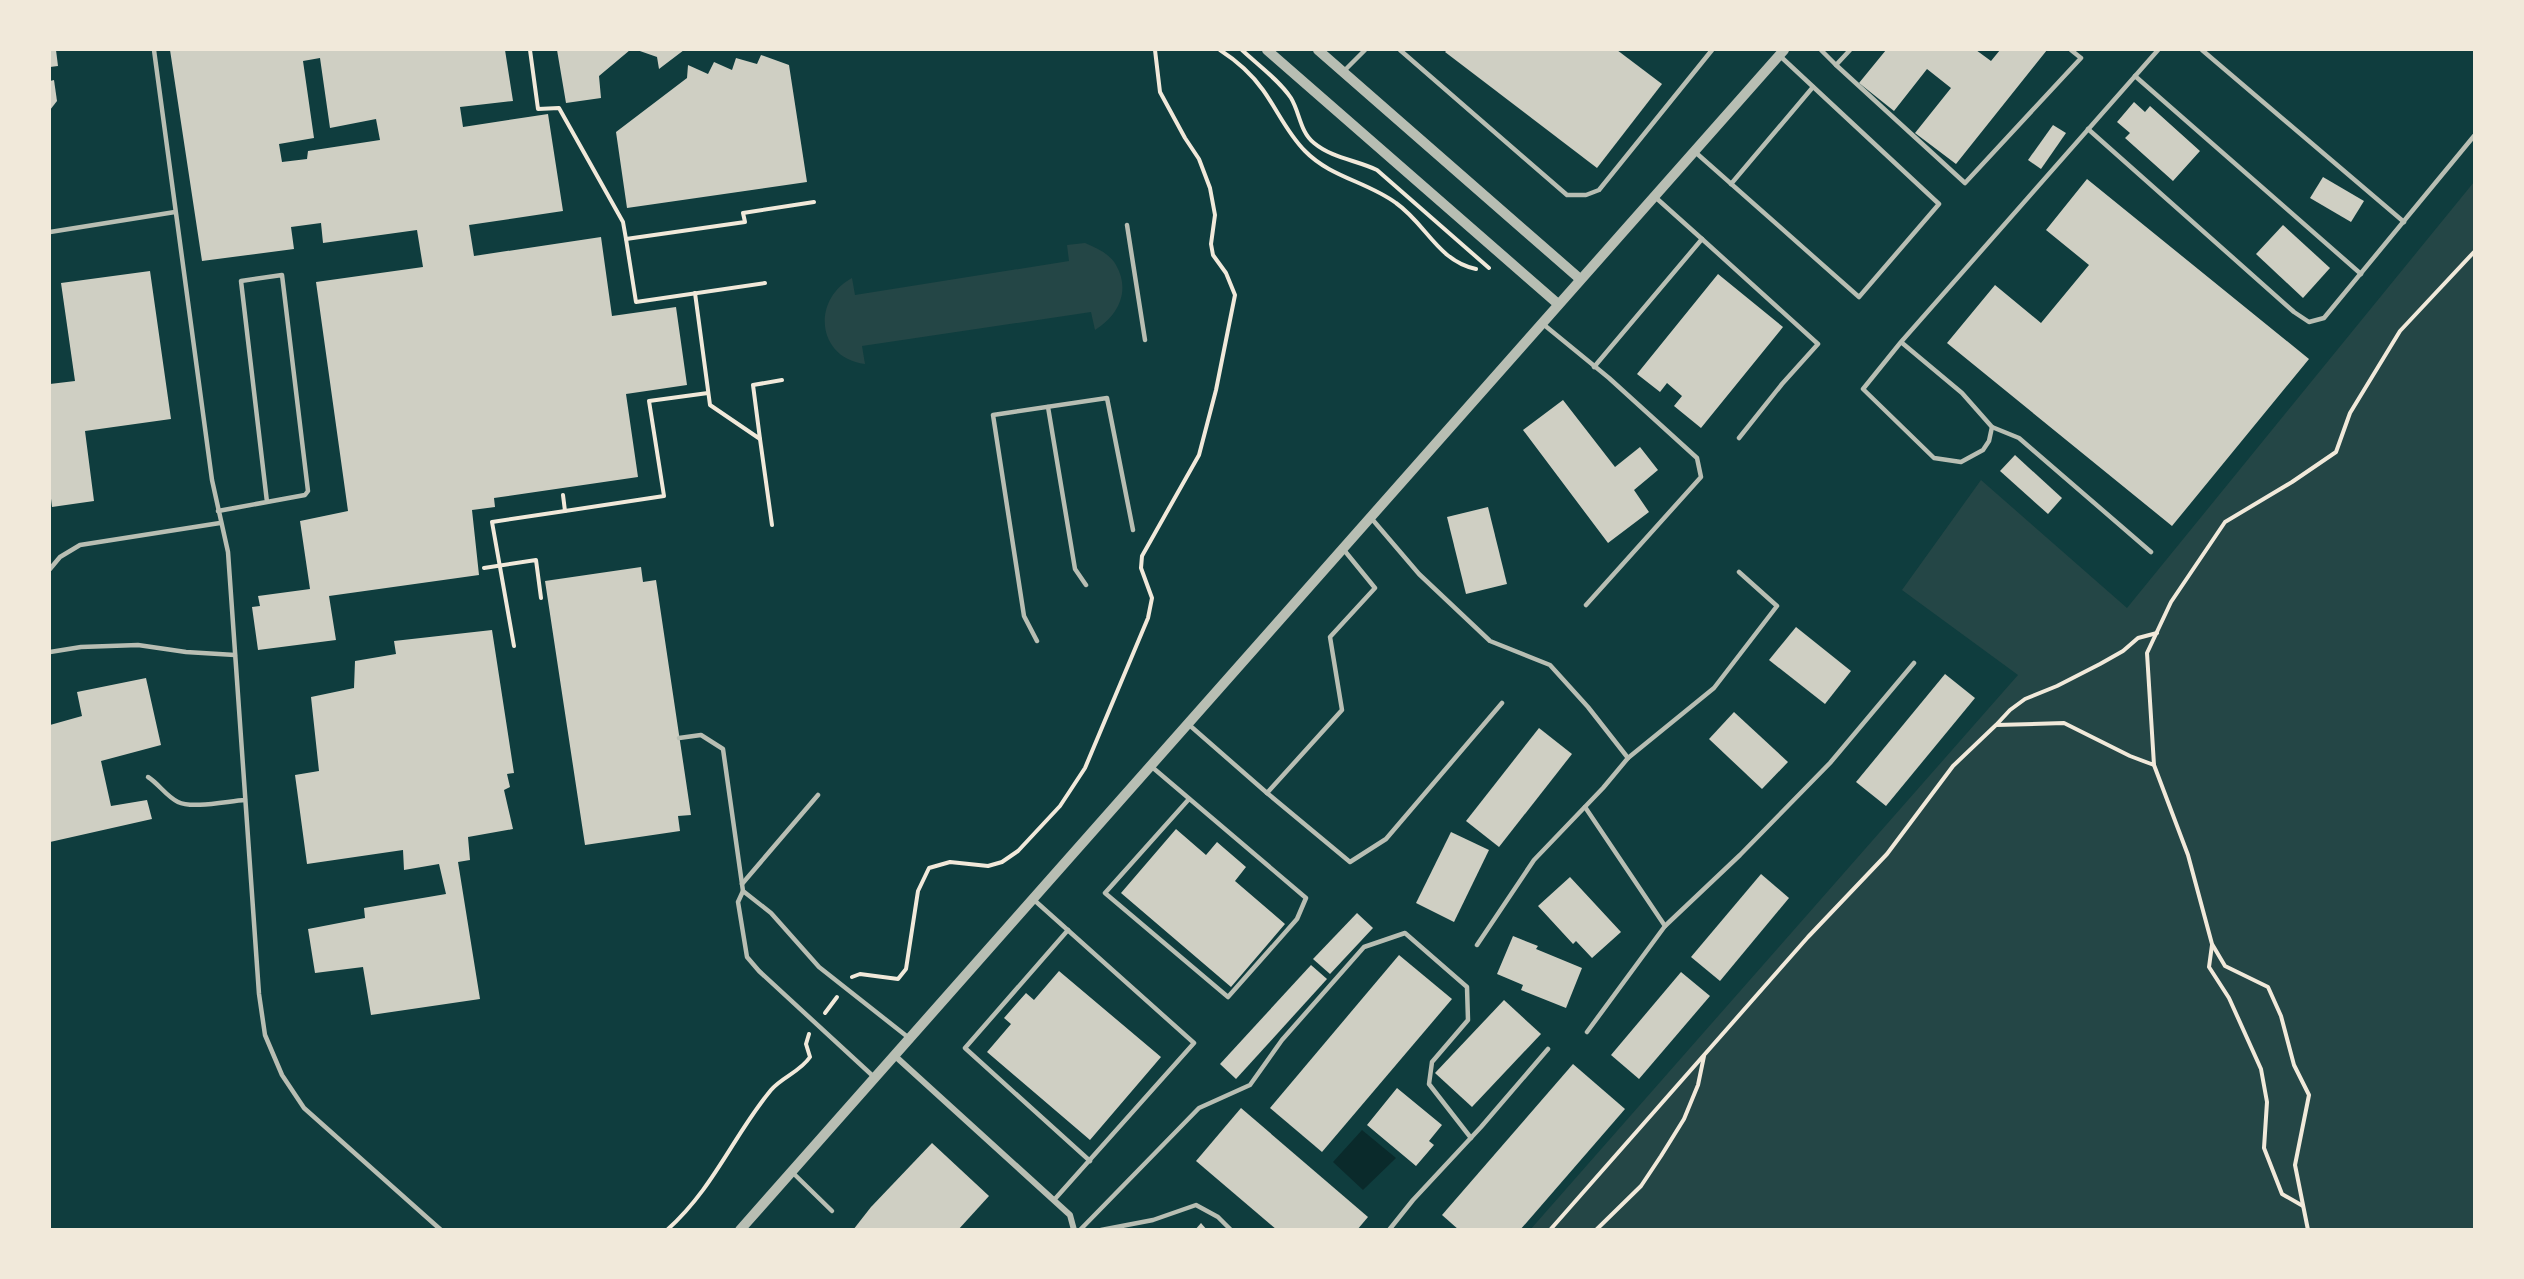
<svg xmlns="http://www.w3.org/2000/svg" width="2524" height="1279" font-family="Helvetica,sans-serif">
  <rect width="100%" height="100%" fill="#0f3d3e"/>
  <g fill="#244646">
    <polygon points="2474,182 2474,1229 1530,1230 2018,675 1902,590 1981,480 2127,608"/>
    <path d="M1085,243C1097,248 1110,254 1116,265C1131,291 1118,316 1095,330L1091,312L862,346L865,364C817,358 811,300 852,278L855,295L1069,261L1067,245Z"/>
  </g>
  <polygon fill="#0a2a2b" points="1362,1130 1396,1158 1363,1190 1333,1162"/>
  <g fill="#cfcfc3" fill-rule="evenodd">
    <polygon points="50,50 56,50 58,66 50,67"/>
    <path d="M170,50H505L513,101L460,107L463,127L548,114L563,211L469,225L474,256L601,237L612,316L676,307L687,385L626,394L638,477L494,498L495,507L472,510L479,575L329,596L336,640L258,650L252,607L260,606L258,596L310,589L300,521L348,511L316,282L423,267L417,230L323,243L321,223L291,227L294,249L202,261ZM320,58L330,128L376,119L380,140L308,151L307,159L282,162L279,144L314,138L303,61Z"/>
    <polygon points="557,50 630,50 599,76 601,98 566,103"/>
    <polygon points="637,50 684,50 659,69 657,57"/>
    <polygon points="1447,50 1617,50 1662,84 1597,168 1445,52"/>
    <polygon points="1886,50 1976,50 1991,61 2000,50 2047,50 1956,164 1915,133 1951,88 1927,69 1894,111 1859,83"/>
    <polygon points="761,55 789,65 807,182 627,208 616,132 687,78 688,65 708,74 714,62 732,70 736,58 757,64"/>
    <polygon points="54,80 57,101 50,110 50,81"/>
    <polygon points="2134,102 2145,112 2150,106 2200,151 2173,181 2125,138 2130,133 2117,122"/>
    <polygon points="2053,125 2066,133 2041,169 2028,160"/>
    <polygon points="2323,177 2364,201 2351,222 2310,198"/>
    <polygon points="2087,179 2309,359 2172,526 1947,343 1995,285 2041,323 2089,265 2046,230"/>
    <polygon points="2283,225 2330,268 2303,298 2256,254"/>
    <polygon points="150,271 171,419 85,431 94,501 52,507 50,490 50,384 75,381 61,283"/>
    <polygon points="1718,274 1783,327 1701,428 1674,406 1682,396 1667,383 1660,392 1637,374"/>
    <polygon points="1563,400 1615,467 1640,447 1658,470 1634,490 1649,512 1608,543 1523,430"/>
    <polygon points="2015,455 2062,498 2048,514 2000,471"/>
    <polygon points="1488,507 1507,584 1466,594 1447,517"/>
    <polygon points="641,567 643,582 656,580 691,815 678,816 680,831 585,845 545,581"/>
    <polygon points="1796,627 1851,671 1825,704 1769,660"/>
    <polygon points="492,630 514,773 507,774 510,787 504,790 513,829 468,837 470,860 458,862 480,999 371,1015 363,967 315,973 308,929 365,918 364,908 446,894 439,864 404,870 403,850 307,864 295,775 319,771 311,697 354,688 355,661 396,654 394,641"/>
    <polygon points="1945,674 1975,698 1886,806 1856,782"/>
    <polygon points="146,678 161,745 101,761 111,806 147,800 152,819 50,842 50,725 82,716 77,692"/>
    <polygon points="1734,712 1788,762 1762,789 1709,739"/>
    <polygon points="1539,728 1572,754 1499,847 1466,821"/>
    <polygon points="1176,829 1206,855 1217,842 1246,867 1235,881 1285,924 1231,987 1121,893"/>
    <polygon points="1451,832 1489,850 1454,922 1416,903"/>
    <polygon points="1761,874 1789,898 1720,981 1691,957"/>
    <polygon points="1570,877 1621,932 1592,958 1576,941 1573,944 1538,906"/>
    <polygon points="1357,913 1373,928 1330,974 1313,959"/>
    <polygon points="1513,936 1538,946 1536,949 1582,968 1566,1008 1521,990 1523,985 1497,974"/>
    <polygon points="1399,955 1452,999 1322,1152 1270,1108"/>
    <polygon points="1311,965 1327,979 1236,1079 1220,1064"/>
    <polygon points="1059,971 1161,1057 1090,1140 987,1052 1011,1024 1004,1018 1026,993 1034,1000"/>
    <polygon points="1681,972 1710,996 1639,1079 1611,1055"/>
    <polygon points="1504,1000 1541,1034 1472,1107 1435,1073"/>
    <polygon points="1573,1064 1625,1109 1520,1230 1459,1230 1442,1215"/>
    <polygon points="1397,1088 1442,1125 1429,1141 1434,1145 1416,1166 1367,1125"/>
    <polygon points="1241,1108 1368,1217 1357,1230 1277,1230 1196,1161"/>
    <polygon points="932,1143 989,1196 958,1230 853,1230 871,1207"/>
    <polygon points="1201,1223 1207,1230 1195,1230"/>
  </g>
  <g fill="none" stroke-linecap="round" stroke-linejoin="round">
    <g stroke="#f1e9da" stroke-width="4">
      <polyline points="530,50 538,109 559,108 623,222 626,239 745,222 743,213 814,202"/>
      <path d="M1220,50C1237,61 1251,73 1263,90C1278,111 1287,133 1305,151C1330,177 1368,182 1396,203C1426,224 1438,261 1476,269"/>
      <path d="M1242,50C1258,65 1279,80 1291,98C1300,113 1300,132 1314,143C1332,158 1356,160 1377,170L1489,268"/>
      <polyline points="626,239 636,302 765,283"/>
      <polyline points="695,293 710,405 760,439 753,385 782,380"/>
      <polyline points="760,439 772,525"/>
      <polyline points="563,495 565,511 664,496 649,401 708,393"/>
      <polyline points="484,568 536,560 541,598"/>
      <polyline points="514,646 492,522 565,511"/>
      <polyline points="1997,724 2010,710 2025,699 2057,686 2100,664 2123,651 2138,638 2157,633"/>
      <polyline points="2154,765 2188,855 2212,944 2225,966 2268,987 2281,1016 2294,1065 2309,1095 2295,1165 2308,1230"/>
      <polyline points="2212,945 2209,967 2229,998 2261,1069 2267,1102 2264,1148 2282,1194 2303,1206"/>
      <polyline points="852,977 860,974 898,979 906,969 918,891 929,868 950,862 988,866 1002,862 1018,851 1060,806 1085,768 1148,618 1152,598 1141,568 1142,556 1199,455 1216,390 1235,295 1226,273 1213,255 1211,244 1215,215 1210,188 1199,159 1185,138 1160,92 1155,50"/>
      <polyline points="825,1013 837,997"/>
      <path d="M667,1230C714,1188 733,1136 771,1090C782,1077 800,1072 810,1057L806,1044L809,1034"/>
      <polyline points="1550,1230 1808,937 1887,854 1953,766 1996,725 2064,723 2130,756 2154,765 2147,653 2171,602 2225,522 2292,482 2336,452 2350,413 2400,331 2474,252"/>
      <polyline points="1596,1230 1641,1186 1661,1156 1684,1119 1698,1085 1704,1056"/>
    </g>
    <g stroke="#b8beb3" stroke-width="4.5">
      <polyline points="154,50 212,480 228,552 259,994 265,1035 282,1075 304,1108 441,1230"/>
      <polyline points="1400,50 1567,195 1586,195 1599,190 1712,50"/>
      <polyline points="1821,50 1836,65 1850,50"/>
      <polyline points="2202,50 2404,222"/>
      <polyline points="1836,65 1965,183 2081,58 2071,50"/>
      <polyline points="1344,71 1365,50"/>
      <polyline points="2135,76 2361,274"/>
      <polyline points="2088,129 2294,312 2309,322 2324,318 2474,136"/>
      <polyline points="1694,151 1859,297 1939,204 1779,55"/>
      <polyline points="1731,184 1813,87"/>
      <polyline points="1127,225 1145,340"/>
      <polyline points="50,232 175,212"/>
      <polyline points="1702,239 1818,344 1782,384 1739,438"/>
      <polyline points="1543,324 1609,378 1697,458 1701,477 1586,605"/>
      <polyline points="1901,342 1962,393 1992,427 1989,441 1983,450 1961,462 1934,458 1863,389 1901,342 2158,50"/>
      <polyline points="1594,367 1702,239 1654,196"/>
      <polyline points="1048,407 1075,569 1086,585"/>
      <polyline points="1992,427 2019,438 2151,552"/>
      <polyline points="218,511 305,495 308,491 282,275 241,281 267,502"/>
      <polyline points="1372,519 1419,574 1490,641 1550,665 1588,707 1628,758 1603,788 1534,860 1477,945"/>
      <polyline points="50,569 60,557 80,545 220,523"/>
      <polyline points="1037,641 1024,616 993,415 1107,398 1133,530"/>
      <polyline points="50,652 81,647 138,645 186,652 235,655"/>
      <polyline points="1187,723 1267,793 1342,710 1330,637 1375,588 1344,550"/>
      <polyline points="679,738 701,735 723,749 743,891 738,902 747,957 759,971 874,1077"/>
      <polyline points="1628,758 1714,688 1777,606 1739,572"/>
      <polyline points="1152,767 1306,898 1297,919 1228,997 1105,893 1189,799"/>
      <path d="M148,777C159,784 166,796 178,802C192,809 228,801 245,800"/>
      <polyline points="1267,793 1350,862 1386,839 1502,703"/>
      <polyline points="1585,807 1665,926 1587,1032"/>
      <polyline points="742,884 818,795"/>
      <polyline points="743,891 771,913 819,967 909,1038"/>
      <polyline points="1033,899 1194,1043 1054,1200"/>
      <polyline points="1665,926 1740,855 1830,763 1914,663"/>
      <polyline points="1068,930 965,1048 1090,1161"/>
      <polyline points="791,1171 832,1211"/>
      <polyline points="1080,1230 1199,1108 1250,1085 1282,1040 1364,947 1405,933 1467,987 1468,1020 1432,1062 1429,1084 1471,1138"/>
      <polyline points="1101,1230 1153,1220 1196,1205 1218,1217 1231,1230"/>
      <polyline points="1389,1230 1413,1200 1481,1127 1548,1049"/>
    </g>
    <polyline stroke="#b8beb3" stroke-width="6" points="894,1055 1070,1215 1074,1230"/>
    <g stroke="#b8beb3" stroke-width="10">
      <polyline points="1267,50 1558,304"/>
      <polyline points="1318,50 1580,279"/>
      <polyline points="740,1230 1784,50"/>
    </g>
  </g>
  <rect width="2524" height="1279" fill="none" stroke="#f1e9da" stroke-width="102"/>
</svg>
